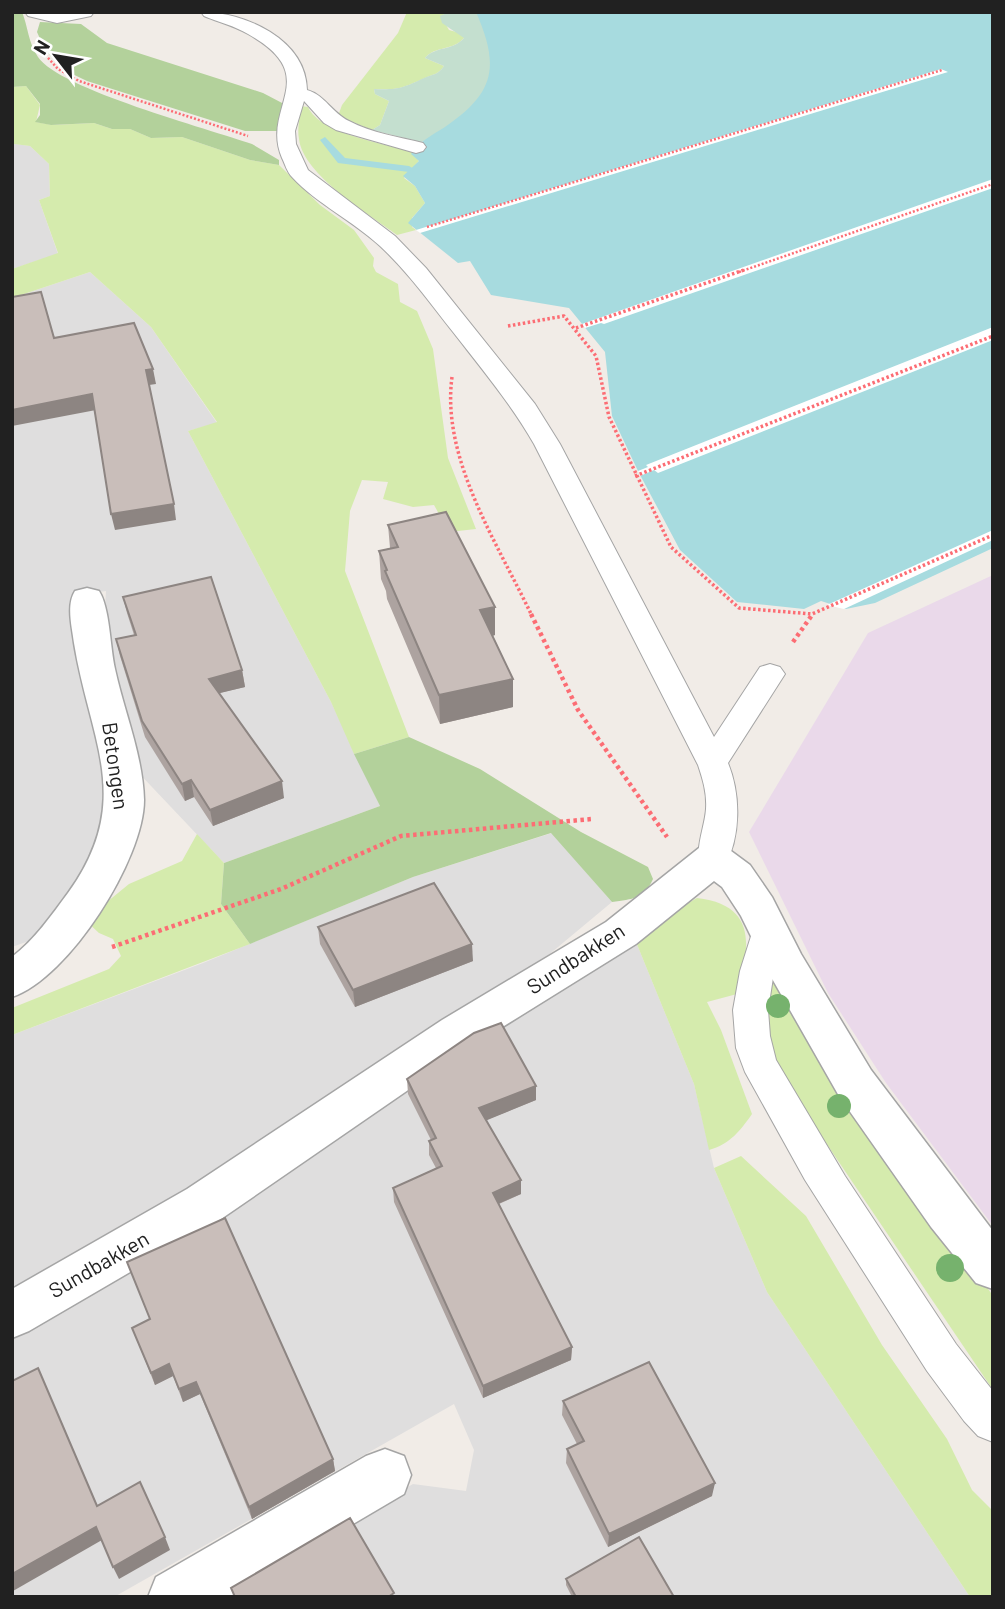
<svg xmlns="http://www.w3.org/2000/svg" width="1005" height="1609" font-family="Barlow,sans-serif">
  <rect width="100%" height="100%" fill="#f1ece7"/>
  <g fill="#dfdede">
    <polygon points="12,141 15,144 30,146 49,164 50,196 39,200 58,254 12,269"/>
    <polygon points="90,272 151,327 217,423 188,431 331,702 380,806 224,863 134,768 105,608 106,591 76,595 110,792 103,826 86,874 40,937 12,947 12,298"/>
    <polygon points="552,833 612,902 546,957 443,1022 262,1148 12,1292 12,1035 203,963 413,877"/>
    <polygon points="636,942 694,1084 714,1168 767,1292 970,1597 227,1597 297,1552 413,1484 466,1491 474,1450 454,1404 114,1597 12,1597 12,1337 437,1062"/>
  </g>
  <polygon fill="#ead9ea" points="993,575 993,1226 886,1083 828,993 749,832 868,633"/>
  <g fill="#d5ebad">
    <path d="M407,12H449L441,16L449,30L460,33L465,37C452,52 436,45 425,58L444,66C438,75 433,74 425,78C402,88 400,90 374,89L375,94L389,101L380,125L372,130L338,116L342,105L398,33Z"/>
    <polygon points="26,86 40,105 36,122 52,125 94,123 112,129 130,129 151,138 182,137 250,160 279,165 320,205 354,230 374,258 373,266 376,272 398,284 400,302 417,311 433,349 448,458 476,529 449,532 434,505 413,507 383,499 388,482 362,480 350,511 345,571 409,737 354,754 331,702 188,431 217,422 151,327 90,272 12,298 12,269 58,253 39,200 50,196 49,164 30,146 14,144 12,141 12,87"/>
    <path d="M301,106L308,107C320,134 384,143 412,152L419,161L404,178L415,186L425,203L412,218V227L416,230L397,235C369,214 303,175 299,139C297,128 300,117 301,106Z"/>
    <polygon points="197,834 224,863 221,904 250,944 12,1035 12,1008 109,969 121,956 113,939 99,933 85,920 129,884 182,861"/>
    <path d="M697,898C758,905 750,948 737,994L707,1002L721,1030L752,1114C740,1131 730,1144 709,1150L694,1084L636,942L681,907Z"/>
    <polygon points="768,969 993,1296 993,1390 824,1140 779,1067 764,1033"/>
    <polygon points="741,1156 806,1216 882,1345 947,1439 972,1490 993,1511 993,1597 970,1597 767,1292 714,1168"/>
  </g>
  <g fill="#b3d19b">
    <path d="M12,12H22C28,26 28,43 38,57C59,89 209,129 252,144L279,160V165L250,160L182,137L151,138L130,129H112L94,123L51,125L35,122L40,115V104L26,86L12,87Z"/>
    <polygon points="40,22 81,24 107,43 263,93 284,104 277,131 245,131 87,81 64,70 45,50 37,32"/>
    <path d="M409,737L480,769L581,832L648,867L653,879C644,899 633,899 612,902L551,833L413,877L250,944L221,904L224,863L380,806L354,754Z"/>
  </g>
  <path fill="#c4dfcf" d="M449,12H794L421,142L372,130L380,125L389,101L375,94L374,89C398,90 403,88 424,78C433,74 438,75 444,66L425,58C435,46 453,51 464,38L442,23L440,16Z"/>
  <path fill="#a7dbdf" d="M476,12H993V548L875,603L846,609L821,601L804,609L737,602L680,550L638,471L612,416L605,352L569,308L491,295L470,261L458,263L408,223L425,203L415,186L403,176L419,161L411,154C420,141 432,135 445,127C495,93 500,67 476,12Z"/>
  <g fill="#fff">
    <polygon points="941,69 948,72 420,233 416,230"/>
    <polygon points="993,179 993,188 604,324 601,323 585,328 582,324"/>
    <polygon points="993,327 993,340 658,473 654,470 640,476 638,471 648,467 646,465"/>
    <polygon points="993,530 993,540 844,609 827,605"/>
  </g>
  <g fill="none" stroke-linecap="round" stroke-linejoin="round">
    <polygon fill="#a7dbdf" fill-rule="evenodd" points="325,137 345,158 409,166 414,169 409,172 338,163 320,140"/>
    <defs>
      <g id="lane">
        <polygon points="25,12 94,12 91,16 57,23 28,16"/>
        <path d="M201,12C245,12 306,39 307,90C325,95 332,113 349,121C372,133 399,137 423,143L426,147L423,151L416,153L336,130L324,123L304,101L295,131L296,144L308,170L395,236L426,268L535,404L560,444L714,737L760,667L770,664L780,667L785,674L728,763C741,795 741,837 724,868L713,871L702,868C693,852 705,827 706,809C707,793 703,780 698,765L534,444C511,404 481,368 453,332C430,303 408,272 380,246C353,221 317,204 292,177C287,172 285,164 282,158C260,107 325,77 248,34C235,26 218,22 204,16Z"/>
        <polygon points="769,920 781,924 786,933 774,971 768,1010 770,1036 776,1060 845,1176 956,1344 993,1391 993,1442 978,1436 964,1421 927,1371 805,1180 745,1072 736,1048 733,1010 740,971 752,933 757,924"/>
      </g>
      <g id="street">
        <path d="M87,588L99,591C110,608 110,648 115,669C124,711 143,756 144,800C144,859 69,978 12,997V957C35,939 51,916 68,893C135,800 90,742 74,643C72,627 66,605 75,591Z"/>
        <polygon points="713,844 727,848 750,865 772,897 801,954 871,1070 993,1231 993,1289 976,1283 931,1227 839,1096 770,975 741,916 722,887 714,881 636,944 472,1046 221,1219 29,1331 12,1338 12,1289 187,1189 442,1020 606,922 699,848"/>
        <polygon points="385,1449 404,1456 411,1475 404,1494 229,1597 148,1597 156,1577 366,1456"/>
      </g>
    </defs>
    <use href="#lane" stroke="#a5a5a5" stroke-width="2"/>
    <use href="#street" stroke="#a5a5a5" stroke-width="3"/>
    <g stroke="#fc6d74" stroke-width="2.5" stroke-dasharray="2 2" stroke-linecap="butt">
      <polyline points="40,49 58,69 79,81 248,136"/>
      <polyline points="427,227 942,70"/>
      <polyline points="739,272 993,184"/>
    </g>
    <g stroke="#fc6d74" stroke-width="3.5" stroke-dasharray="2.5 2.5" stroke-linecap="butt">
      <polyline points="508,326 564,316 596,356 609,417 671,547 739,608 812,614 993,535"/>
      <polyline points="576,328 744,270"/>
      <path d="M452,377C441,459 498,544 532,616"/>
      <polyline points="635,476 993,336"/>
    </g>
    <g stroke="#fc6d74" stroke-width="4.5" stroke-dasharray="3.5 3.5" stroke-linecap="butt">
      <polyline points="531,614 578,710 667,837"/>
      <polyline points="793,642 812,615"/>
      <polyline points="112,947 281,889 401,836 592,819"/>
    </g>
    <use href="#lane" fill="#fff" fill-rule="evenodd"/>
    <use href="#street" fill="#fff" fill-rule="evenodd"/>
  </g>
  <g fill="#76b26d">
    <circle cx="778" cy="1006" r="12"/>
    <circle cx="839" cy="1106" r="12"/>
    <circle cx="950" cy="1268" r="14"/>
  </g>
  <g fill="#ada3a0">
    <polygon points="388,525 495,635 493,636 513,679 513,707 440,724 387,599 386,591 381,579 379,551 390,548"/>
    <polygon points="123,597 242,670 245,687 219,693 284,798 213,826 194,797 185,801 145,737 120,656 116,639 134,635 127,613"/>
    <polygon points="318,927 473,961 355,1007 320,944"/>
    <polygon points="407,1079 536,1086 536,1100 486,1120 521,1194 499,1204 572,1347 571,1360 483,1398 394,1202 393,1188 436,1168 429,1155 429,1141 431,1140 408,1094"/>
    <polygon points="127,1262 333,1459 335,1471 252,1519 200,1394 183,1402 173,1376 155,1385 132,1328 150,1319"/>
    <polygon points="563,1401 712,1496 608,1547 566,1463 567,1449 577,1444 562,1415"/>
    <polygon points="566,1579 674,1597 572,1597 566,1585"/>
  </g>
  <g fill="#8d8582">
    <polygon points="153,369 156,384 149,385 146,370"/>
    <polygon points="92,394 96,410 12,426 12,410"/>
    <polygon points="174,504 176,520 115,530 111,514"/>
    <polygon points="495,607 495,635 481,638 480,610"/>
    <polygon points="242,670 245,687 212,695 209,679"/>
    <polygon points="513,679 513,707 440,724 439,695"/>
    <polygon points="191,780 194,797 185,801 182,784"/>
    <polygon points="282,781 284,798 213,826 210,810"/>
    <polygon points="472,944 473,961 355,1007 353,990"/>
    <polygon points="536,1086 536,1100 480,1123 479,1108"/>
    <polygon points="521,1180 521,1194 493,1206 493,1193"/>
    <polygon points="572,1347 571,1360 483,1398 483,1386"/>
    <polygon points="169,1364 173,1376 155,1385 151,1373"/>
    <polygon points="196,1382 200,1394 183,1402 179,1389"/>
    <polygon points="333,1459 335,1471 252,1519 249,1507"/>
    <polygon points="715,1483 712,1496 608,1547 609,1534"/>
    <polygon points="96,1527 102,1540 13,1591 12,1574"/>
    <polygon points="165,1537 170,1550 119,1579 113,1567"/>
  </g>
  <g fill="#c9beba" stroke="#8d8582" stroke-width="2">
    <polygon points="41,292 54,338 134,323 153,369 146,370 174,504 111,514 92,394 12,410 12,297"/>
    <polygon points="446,512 495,607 480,610 513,679 439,695 385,571 387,570 379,551 398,547 388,525"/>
    <polygon points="211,577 242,670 209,679 282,781 210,810 191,780 182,784 142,721 116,639 136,635 123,597"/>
    <polygon points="434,883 472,944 353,990 318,927"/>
    <polygon points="501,1023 536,1086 479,1108 521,1180 493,1193 572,1347 483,1386 393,1188 442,1166 429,1141 436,1138 407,1079 474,1033"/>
    <polygon points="225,1218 333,1459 249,1507 196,1382 179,1389 169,1364 151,1373 132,1328 150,1319 127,1262"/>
    <polygon points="649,1362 715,1483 609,1534 567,1449 584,1441 563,1401"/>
    <polygon points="38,1368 97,1506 140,1482 165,1537 113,1567 96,1527 12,1574 12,1381"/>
    <polygon points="350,1518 394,1593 388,1597 235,1597 231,1588"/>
    <polygon points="639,1537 674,1597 576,1597 566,1579"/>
  </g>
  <g text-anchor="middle" stroke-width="5" stroke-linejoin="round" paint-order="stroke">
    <g font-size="21" fill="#212121" stroke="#fff">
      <text transform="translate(115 766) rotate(82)" y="7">Betongen</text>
      <text transform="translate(576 959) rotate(-33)" y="7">Sundbakken</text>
      <text transform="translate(99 1265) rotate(-30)" y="7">Sundbakken</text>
    </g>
  </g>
  <rect width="1005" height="1609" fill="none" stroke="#212121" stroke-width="28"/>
  <g transform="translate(56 56) rotate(301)" stroke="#ffffff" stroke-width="5" paint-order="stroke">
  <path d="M0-5L12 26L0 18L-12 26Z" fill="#212121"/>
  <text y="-10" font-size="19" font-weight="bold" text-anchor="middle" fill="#212121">N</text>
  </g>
</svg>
